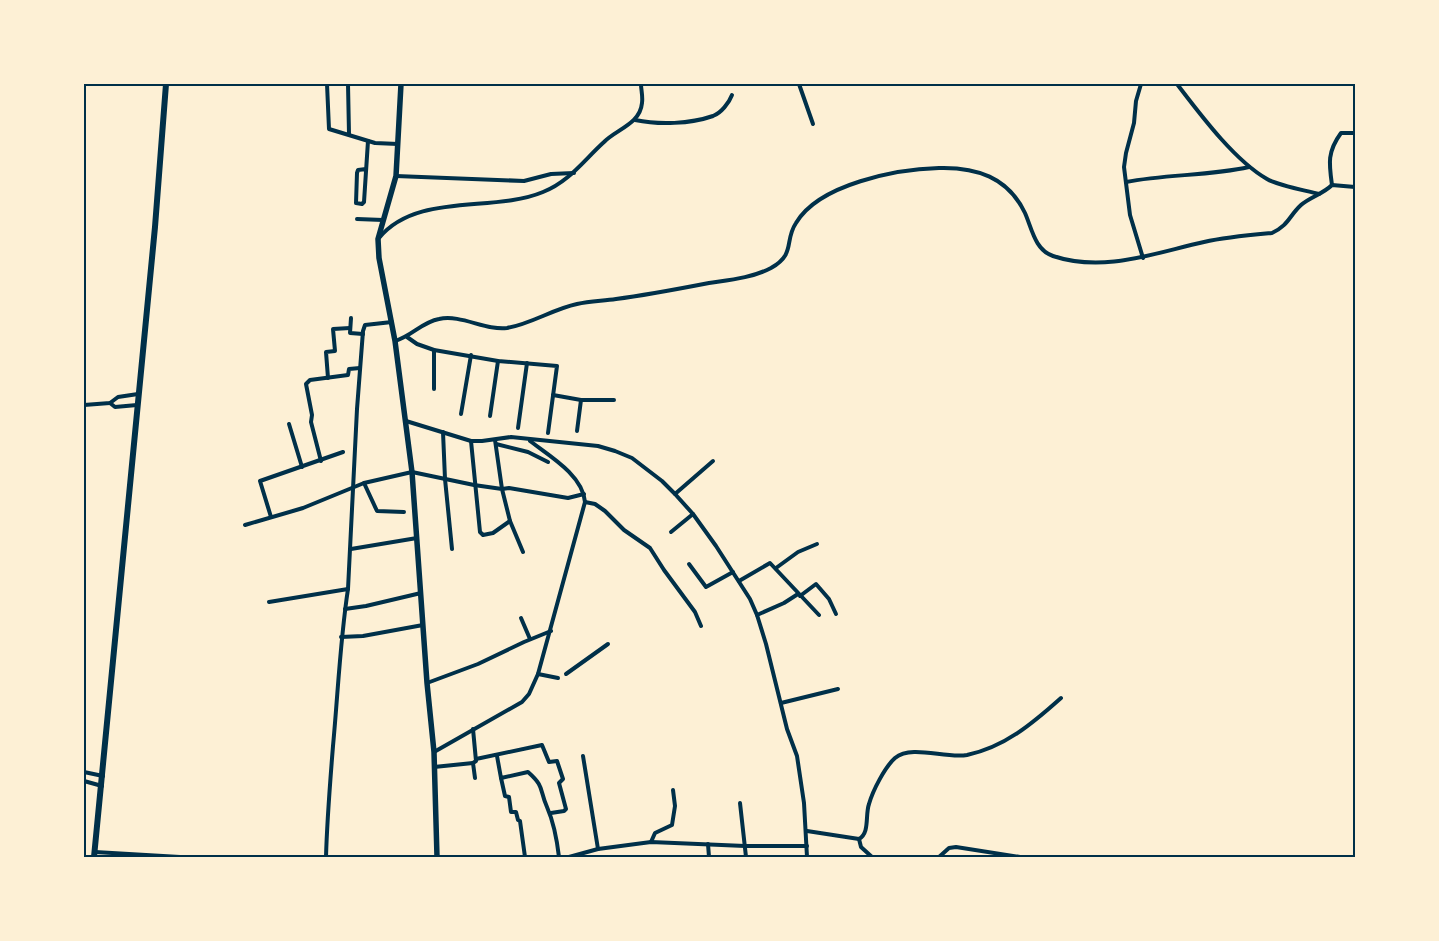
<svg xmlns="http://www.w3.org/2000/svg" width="1439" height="941" font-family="'Zilla Slab',serif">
  <rect width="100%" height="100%" fill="#fdf0d5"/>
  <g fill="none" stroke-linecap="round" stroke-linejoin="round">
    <g stroke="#003049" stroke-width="4">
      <polyline points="327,84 329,129 375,143 398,144"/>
      <polyline points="348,84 349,134"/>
      <polyline points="799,84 813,124"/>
      <polyline points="1141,84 1136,101 1134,123 1126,153 1124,167 1130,215 1143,258"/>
      <path d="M1177,84C1200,114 1234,160 1267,179C1279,186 1304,190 1319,194"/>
      <path d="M635,120C659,125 690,124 713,116C721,113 729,103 732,95"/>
      <polyline points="366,169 358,170 357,173 356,203 362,204 364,202 368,141"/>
      <polyline points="396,176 524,181 551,174 574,173"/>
      <path d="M1126,182C1167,174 1209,176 1249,167"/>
      <path d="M1332,185C1329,164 1327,152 1341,133H1355"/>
      <polyline points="357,219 383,220"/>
      <path d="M379,238C417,192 493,213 543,192C569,182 584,160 604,142C617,129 640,124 642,103C643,96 641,90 641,84"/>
      <polyline points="351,318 350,333 363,334"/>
      <polyline points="407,337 417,344 434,350 498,361 557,366 548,433"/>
      <path d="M395,341C412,336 422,322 439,319C461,314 486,331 507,328C531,324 553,309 577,304C590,301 603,301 616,299C647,295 678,289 709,283C729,280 752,278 771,268C796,254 784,241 796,223C819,184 897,169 939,168C976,167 1008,177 1025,213C1032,229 1035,250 1053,256C1104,273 1154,253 1204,242C1226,237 1250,235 1272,233C1289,225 1289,216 1301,205C1310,197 1323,194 1332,185L1355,187"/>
      <polyline points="328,378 326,352 335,351 333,329 350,328"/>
      <polyline points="434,389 434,350"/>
      <polyline points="553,395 581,400 614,400"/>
      <polyline points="110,403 115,407 137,405"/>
      <polyline points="84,405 110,403 118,397 138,394"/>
      <polyline points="461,414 471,355"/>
      <polyline points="490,416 498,361"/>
      <polyline points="406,421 471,441 482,441 511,437 598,446 615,451 632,458 662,481 675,494 693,514 716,546 750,599 757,615 766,644 787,729 797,756 804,803 807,857"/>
      <polyline points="289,424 302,467"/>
      <polyline points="518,428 527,363"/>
      <polyline points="577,431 581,400"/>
      <polyline points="443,432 445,479 452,549"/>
      <polyline points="495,440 502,489 509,488 568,498 584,494"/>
      <polyline points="471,441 480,532 483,535 493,533 510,521"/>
      <polyline points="496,444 528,452 548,462"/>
      <polyline points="321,461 311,422 312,415 306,384 310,380 348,375 349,369 360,368"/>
      <polyline points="364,483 377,511 404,512"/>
      <polyline points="675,494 713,461"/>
      <polyline points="585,502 595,504 605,511 624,530 650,548 664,570 695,612 701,626"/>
      <polyline points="271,517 260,481 343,452"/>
      <polyline points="245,525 303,508 364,483 412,472 474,485 502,489 510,521 523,552"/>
      <polyline points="671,532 693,514"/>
      <polyline points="351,549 417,538"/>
      <polyline points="689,564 706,587 733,572"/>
      <polyline points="776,568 798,552 817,544"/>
      <polyline points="739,581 770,563 819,615"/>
      <polyline points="348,589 357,409 363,331 365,325 392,322"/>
      <polyline points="800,596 816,584 829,599 836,614"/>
      <path d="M269,602L348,589C340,641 338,693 333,746C330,783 327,820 326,857"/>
      <polyline points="345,609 366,606 421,593"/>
      <polyline points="757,615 784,603 798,594"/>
      <polyline points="521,618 530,639"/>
      <polyline points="341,637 363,636 423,625"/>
      <polyline points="538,674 558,678"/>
      <polyline points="566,674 608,644"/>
      <polyline points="427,683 478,664 524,642 551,631"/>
      <polyline points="781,703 838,689"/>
      <polyline points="473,729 476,761 473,763 475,778"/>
      <path d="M434,752L522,702L529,694L538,674L585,502C583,475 548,455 530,441"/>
      <path d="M497,756L501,778L528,772C545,787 539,789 547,807C554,823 557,840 559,857"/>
      <polyline points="583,756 598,849"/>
      <polyline points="476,759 542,745 549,762 557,761 563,779 559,783 566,809 564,811 551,813"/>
      <polyline points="434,767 473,763"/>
      <polyline points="84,772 103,776"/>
      <polyline points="501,778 505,796 509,797 511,812 516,812 518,820 520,821 525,857"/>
      <polyline points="84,781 102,786"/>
      <polyline points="740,803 746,857"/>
      <path d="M807,831L859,839C870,833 865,815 869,804C873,790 885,767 895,758C912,744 945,759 967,755C1005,747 1033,723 1061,698"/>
      <polyline points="859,839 861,847 872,857"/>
      <polyline points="651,842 655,833 672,825 675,806 673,790"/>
      <polyline points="708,844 709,857"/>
      <polyline points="95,852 180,857"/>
      <polyline points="569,857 598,849 651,842 745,846 807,846"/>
      <polyline points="939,857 949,848 956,847 1020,857"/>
    </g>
    <polyline stroke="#003049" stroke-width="5.5" points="401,84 396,176 378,239 379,258 395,341 412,472 427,683 434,752 437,857"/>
    <polyline stroke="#003049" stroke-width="6" points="94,857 155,227 166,84"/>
  </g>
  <rect width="1439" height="941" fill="none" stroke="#fdf0d5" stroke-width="170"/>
  <rect x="85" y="85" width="1269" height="771" fill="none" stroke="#003049" stroke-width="2"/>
</svg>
